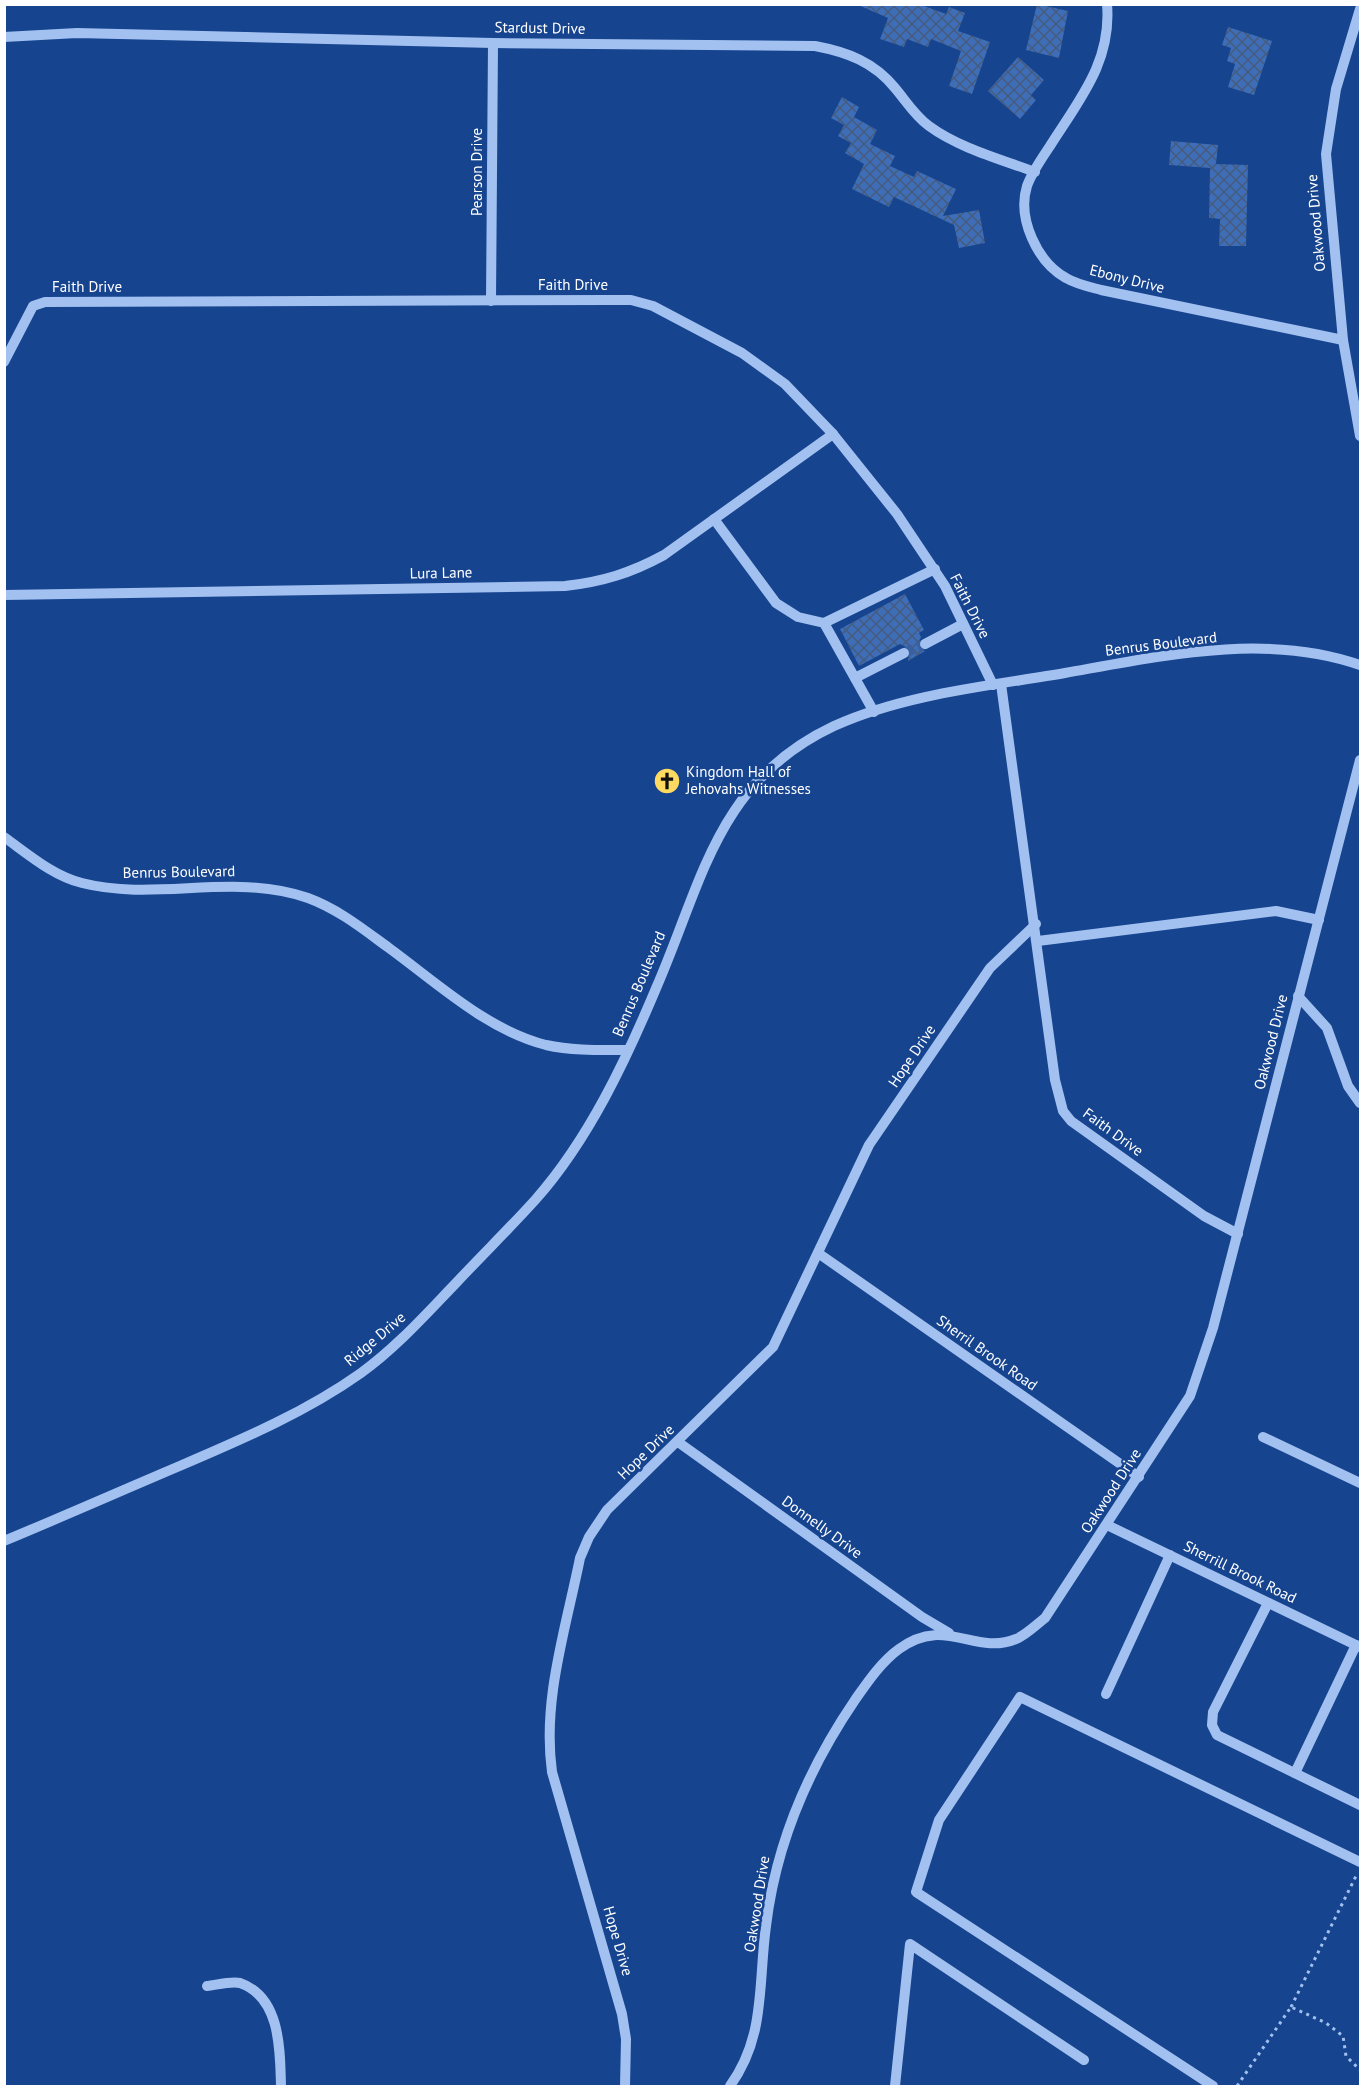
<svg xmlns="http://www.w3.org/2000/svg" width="1365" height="2091" font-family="'PT Sans',sans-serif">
  <defs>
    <pattern id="building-cross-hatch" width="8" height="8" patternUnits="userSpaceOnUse" patternTransform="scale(1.5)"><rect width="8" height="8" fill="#3e6eb8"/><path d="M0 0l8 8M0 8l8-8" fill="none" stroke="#465b7d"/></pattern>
  </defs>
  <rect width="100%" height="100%" fill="#16448f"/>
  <g fill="url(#building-cross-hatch)">
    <polygon points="856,4 919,4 946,14 949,7 965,13 958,31 990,42 972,94 949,86 961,51 931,39 928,47 907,39 904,47 880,39 888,18"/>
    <polygon points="1037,4 1068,11 1059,58 1026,50"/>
    <polygon points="1228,27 1272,41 1254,95 1228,87 1235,64 1227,61 1231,48 1222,45"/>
    <polygon points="1018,57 1044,80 1031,95 1036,100 1020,119 988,91"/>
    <polygon points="842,97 859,107 854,117 877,130 870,144 895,156 890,166 914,177 917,171 956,189 943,216 979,210 985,243 959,248 954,225 894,197 889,207 852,189 864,164 845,153 851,143 838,136 844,125 831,118"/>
    <polygon points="1171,141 1218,145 1216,164 1248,165 1246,246 1219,246 1220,219 1209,218 1210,168 1169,165"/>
    <polygon points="905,594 924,630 919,633 921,637 918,644 921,650 925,651 908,661 910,649 900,644 859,666 840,629"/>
  </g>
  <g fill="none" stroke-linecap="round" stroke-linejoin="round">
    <polyline stroke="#3960a0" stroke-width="10" stroke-dasharray="10 5" stroke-linecap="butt" points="904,653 925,644"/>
    <g stroke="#a2c1f0" stroke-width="3" stroke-dasharray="3 4.5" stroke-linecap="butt">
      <polyline points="1291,2007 1357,1874"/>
      <polyline points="1237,2086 1291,2007 1326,2023 1343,2036 1346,2056 1360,2070"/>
    </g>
    <g stroke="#a2c1f0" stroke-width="10">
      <path d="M1107,4C1112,62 1079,100 1050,146C1042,158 1032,172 1027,186C1017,218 1037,262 1066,278C1076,284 1090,287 1101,290L1343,340"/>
      <polyline points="1360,9 1336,89 1326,154 1343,340 1360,436"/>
      <path d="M4,37L77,33L493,43L815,46C847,52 874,62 895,88C906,101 915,116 929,126C959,148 1000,159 1035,172"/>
      <polyline points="491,301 493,43"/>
      <polyline points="4,362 33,306 45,302 609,300 631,300 653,306 742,353 785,384 833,434 897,514 945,586 993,685"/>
      <polyline points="714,519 776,603 798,617 824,623 874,712"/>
      <path d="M4,595L565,586C602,582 631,573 664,555L833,434"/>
      <polyline points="824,623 935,569"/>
      <polyline points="925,644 963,624"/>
      <polyline points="855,678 904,653"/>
      <polyline points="1001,684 1055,1080 1063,1111 1071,1121 1204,1216 1238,1234"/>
      <path d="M4,837C28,854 53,876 82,883C156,902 234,872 308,898C338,909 363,929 389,948C437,983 487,1030 546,1045C573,1051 601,1050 628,1050"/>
      <polyline points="1038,941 1276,911 1319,920"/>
      <polyline points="1298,996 1327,1028 1348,1086 1360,1103"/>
      <polyline points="818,1253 1139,1477"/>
      <polyline points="1263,1437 1360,1483"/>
      <polyline points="678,1442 922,1617 949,1633"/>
      <polyline points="1107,1525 1360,1647"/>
      <path d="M4,1541C64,1516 123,1490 182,1465C245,1438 306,1412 361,1373C397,1347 427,1313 457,1282C483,1254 510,1228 536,1199C589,1139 626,1060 657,986C703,880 717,781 834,726C905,694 989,686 1065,673C1160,656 1266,632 1360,665"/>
      <polyline points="1268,1603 1213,1712 1212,1725 1217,1735 1360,1805"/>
      <polyline points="1106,1694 1170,1555"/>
      <polyline points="1295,1773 1356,1645"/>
      <path d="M207,1986C216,1985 231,1981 240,1983C281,1997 280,2051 281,2086"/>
      <path d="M625,2086L626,2039L622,2014L552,1772C542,1700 566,1628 580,1558L589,1537L607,1510L773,1347L869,1145L990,968L1036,924"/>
      <path d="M730,2086C766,2036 758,1984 766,1926C776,1843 808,1769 855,1700C867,1683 881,1662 899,1649C945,1615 974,1656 1016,1639C1026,1635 1037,1624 1045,1618L1190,1396L1213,1328L1360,760"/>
      <polyline points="895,2086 910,1944 1084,2060"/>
      <polyline points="1213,2086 916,1892 939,1820 1020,1697 1360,1862"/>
    </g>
  </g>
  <defs>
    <symbol id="church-disc" viewBox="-11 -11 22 22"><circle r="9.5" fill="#ffda61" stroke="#16448f"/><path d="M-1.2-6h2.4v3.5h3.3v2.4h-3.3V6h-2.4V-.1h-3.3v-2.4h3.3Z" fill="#111"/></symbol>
  </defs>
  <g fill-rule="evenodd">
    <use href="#church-disc" x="652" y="766" width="30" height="30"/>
  </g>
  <g text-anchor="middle" stroke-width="5" stroke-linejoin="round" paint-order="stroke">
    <g font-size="15" fill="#fff" stroke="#16448f">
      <text transform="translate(540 28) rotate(1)" y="5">Stardust Drive</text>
      <text transform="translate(477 172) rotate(-90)" y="5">Pearson Drive</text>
      <text transform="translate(1316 223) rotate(-95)" y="5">Oakwood Drive</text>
      <text transform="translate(1127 279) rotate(14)" y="5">Ebony Drive</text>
      <text x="573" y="290">Faith Drive</text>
      <text x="87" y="292">Faith Drive</text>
      <text transform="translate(441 573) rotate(-1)" y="5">Lura Lane</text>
      <text transform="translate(970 606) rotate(63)" y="5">Faith Drive</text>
      <text transform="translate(1161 644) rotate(-7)" y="5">Benrus Boulevard</text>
      <text transform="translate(179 872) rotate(-1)" y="5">Benrus Boulevard</text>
      <text transform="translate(639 984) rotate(-67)" y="5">Benrus Boulevard</text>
      <text transform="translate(1271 1042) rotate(-76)" y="5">Oakwood Drive</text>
      <text transform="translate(912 1056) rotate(-56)" y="5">Hope Drive</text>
      <text transform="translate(1113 1132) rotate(36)" y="5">Faith Drive</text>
      <text transform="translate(375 1339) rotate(-40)" y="5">Ridge Drive</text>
      <text transform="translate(987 1353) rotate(35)" y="5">Sherril Brook Road</text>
      <text transform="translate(646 1452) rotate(-44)" y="5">Hope Drive</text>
      <text transform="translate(1111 1491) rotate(-57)" y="5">Oakwood Drive</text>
      <text transform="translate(822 1527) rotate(36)" y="5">Donnelly Drive</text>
      <text transform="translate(1240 1572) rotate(26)" y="5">Sherrill Brook Road</text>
      <text transform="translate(757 1904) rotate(-81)" y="5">Oakwood Drive</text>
      <text transform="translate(618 1941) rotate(74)" y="5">Hope Drive</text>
    </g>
    <g font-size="15" fill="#fff" stroke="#16448f" text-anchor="start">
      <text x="686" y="777">Kingdom Hall of<tspan x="686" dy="17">Jehovahs Witnesses</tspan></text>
    </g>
  </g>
  <rect width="1365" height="2091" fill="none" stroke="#ffffff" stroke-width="12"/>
</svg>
